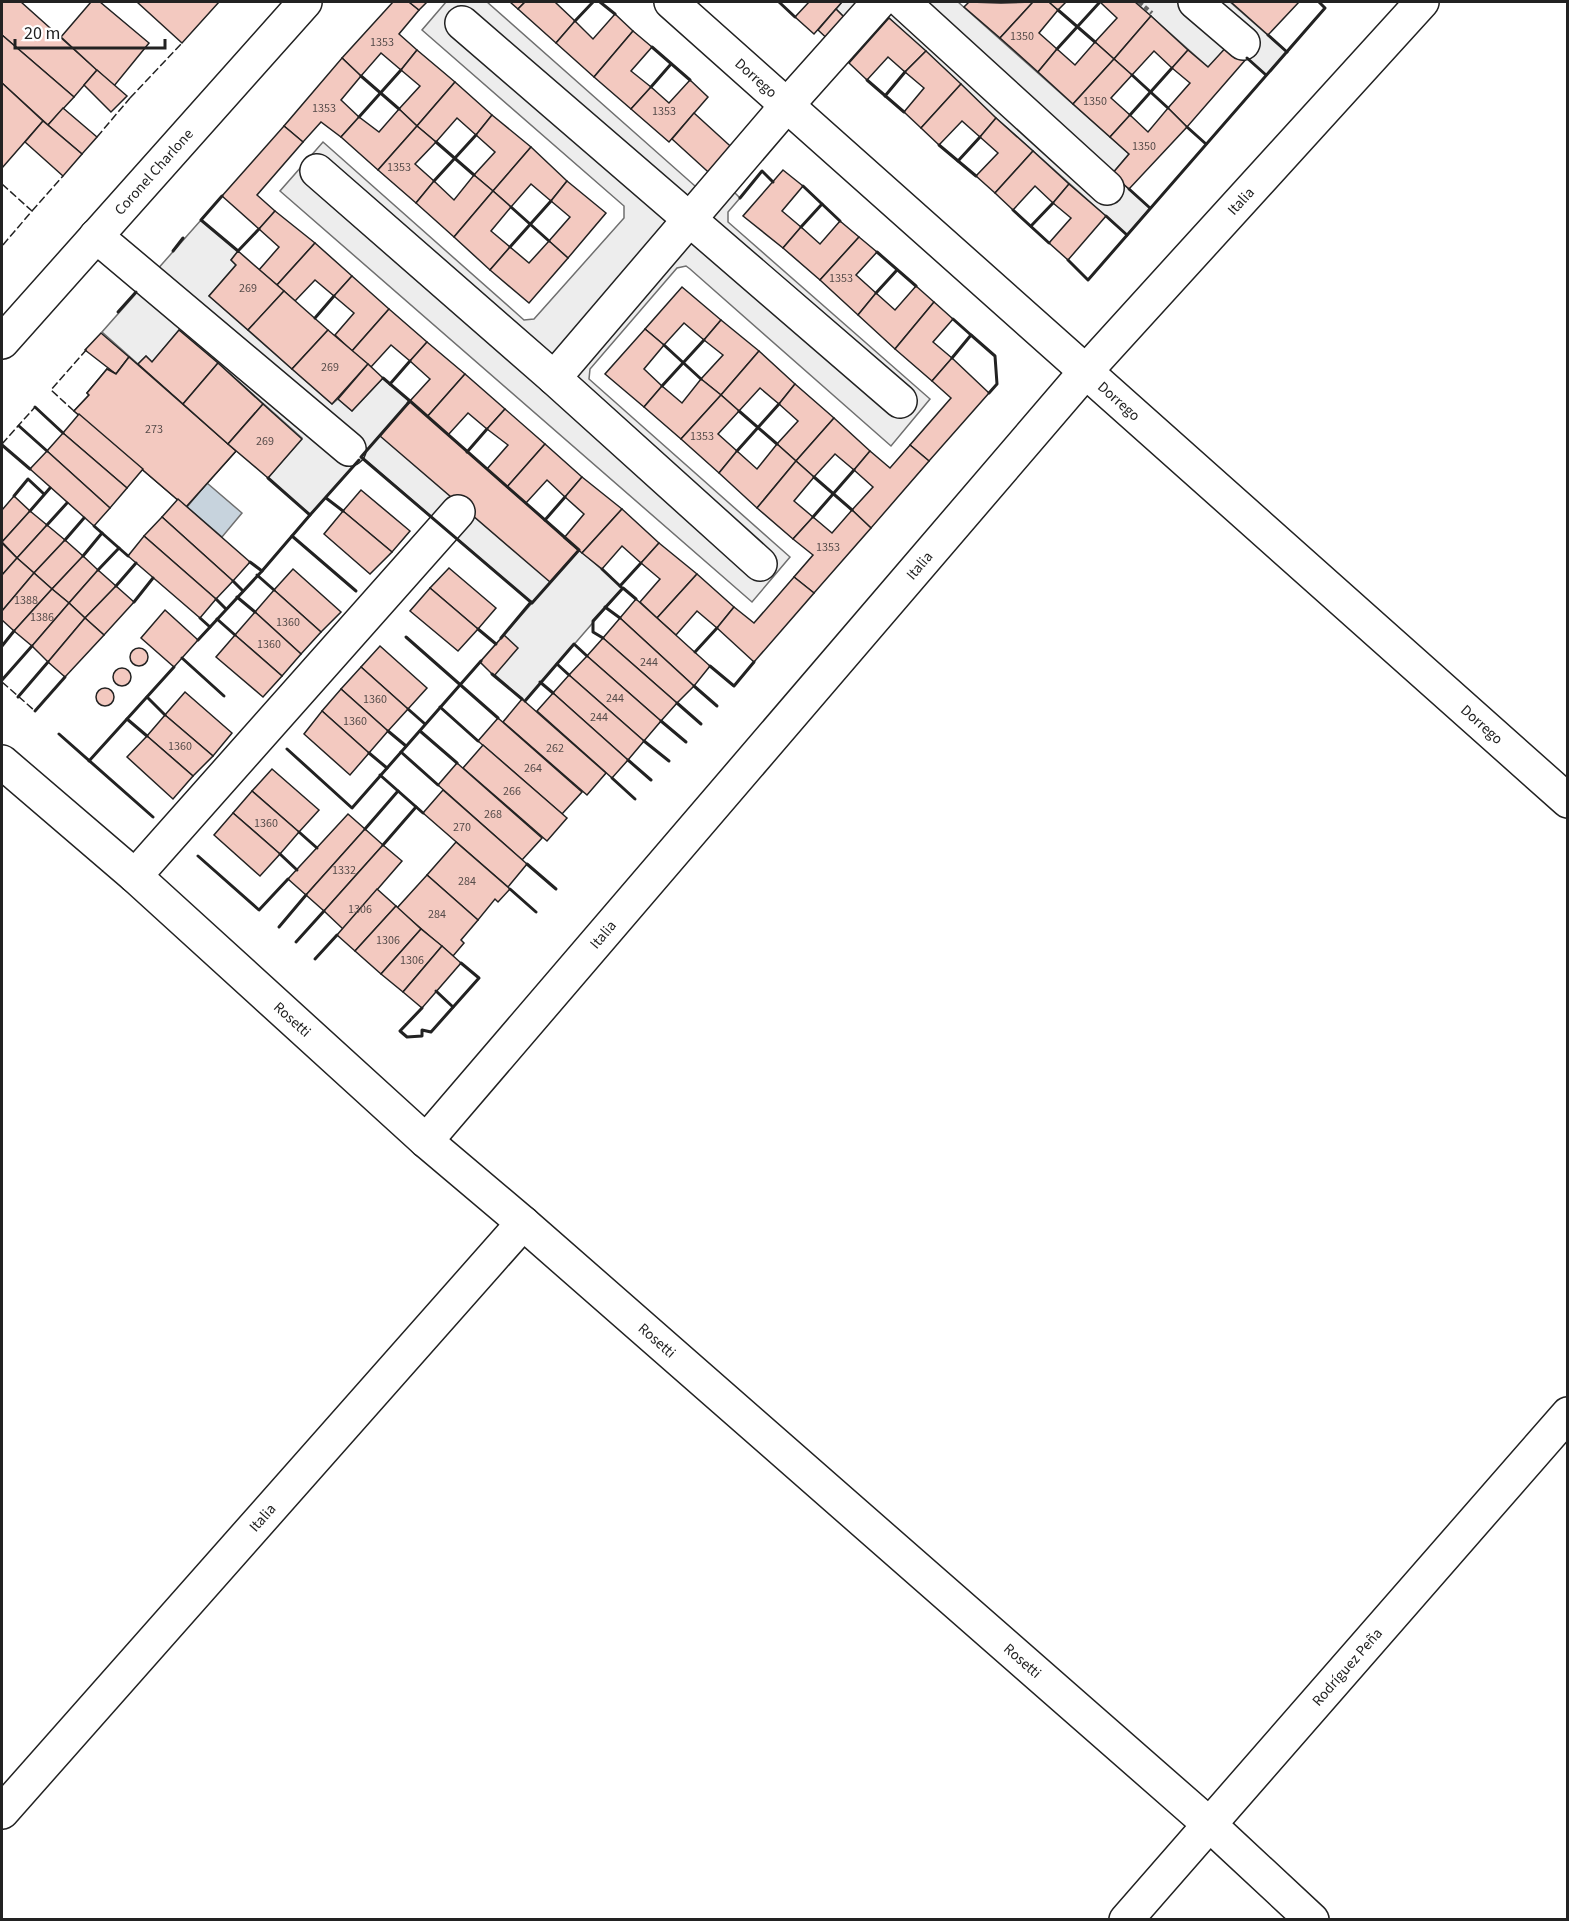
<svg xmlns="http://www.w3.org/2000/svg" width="1569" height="1921" font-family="'Source Sans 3',sans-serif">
  <rect width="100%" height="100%" fill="#fff"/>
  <g fill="#ededed" stroke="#6f6f6f" stroke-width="1.5">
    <polygon points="446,2 487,2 695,186 701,190 719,177 740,198 728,212 728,222 930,399 891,446 690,269 686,266 677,268 590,369 589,379 790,557 752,602 280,191 323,142 524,320 534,319 624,218 624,206 422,30"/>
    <polygon points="842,2 958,2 1129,154 1112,174 1150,208 1127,235 996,118 889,18 852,60 833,44 851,24 836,9"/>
    <polygon points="1135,2 1230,2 1287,52 1266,75 1247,58 1208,67"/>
    <polygon points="201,220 238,251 231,260 236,265 209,296 292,369 332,404 338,399 352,411 383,378 623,588 525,701 480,662 532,603 362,457 310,515 268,478 302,438 218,363 179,330 152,362 146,356 138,364 102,332"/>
  </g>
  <polygon fill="#c7d3dd" stroke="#6f6f6f" stroke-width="1.5" points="207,483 242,513 222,537 187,507"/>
  <g fill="#f3c9c0" stroke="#222" stroke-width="1.5" fill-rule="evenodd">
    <polygon points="2,2 21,2 97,70 74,97 2,35"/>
    <polygon points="91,2 100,2 149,43 114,86 61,37"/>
    <polygon points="137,2 219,2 182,43"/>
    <polygon points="393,2 409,2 419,10 399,34 417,50 401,70 381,53 361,76 342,58"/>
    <polygon points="409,2 427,2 419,10"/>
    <polygon points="510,2 525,2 518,9"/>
    <polygon points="525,2 557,2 556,3 575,21 556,43 518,9"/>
    <polygon points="809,2 842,2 814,34 795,17"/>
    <polygon points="969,2 1001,3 1033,2 1000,38 964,7"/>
    <polygon points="1033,2 1049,2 1058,10 1039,33 1057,49 1038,72 1000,38"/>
    <polygon points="1049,2 1066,2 1058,10"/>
    <polygon points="1100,2 1135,2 1151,16 1114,59 1095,42 1117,18"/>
    <polygon points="1233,2 1299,2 1268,35 1232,3"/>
    <polygon points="836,9 851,24 833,44 818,30"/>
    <polygon points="615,14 633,31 594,77 556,43 575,21 593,39"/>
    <polygon points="1151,16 1188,50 1172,68 1154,51 1132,75 1114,59"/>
    <polygon points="889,18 926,51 905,72 888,57 867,80 849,63"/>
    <polygon points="633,31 652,47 631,71 651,87 631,109 594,77"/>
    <polygon points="2,35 74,97 48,125 2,83"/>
    <polygon points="1095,42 1114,59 1073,104 1038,72 1057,49 1075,65"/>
    <polygon points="1230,43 1247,58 1187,127 1168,108 1190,83 1172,68 1188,50 1208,67"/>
    <polygon points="417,50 455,82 417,126 399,109 420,86 401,70"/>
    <polygon points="926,51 961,84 921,128 904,112 924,88 905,72"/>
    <polygon points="342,58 361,76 341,100 359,117 341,137 321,122 303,142 284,126"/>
    <polygon points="1114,59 1132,75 1111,98 1130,115 1110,137 1073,104"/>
    <polygon points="97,70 127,96 111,112 84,85"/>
    <polygon points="690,80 708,97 669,142 631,109 651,87 669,103"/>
    <polygon points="455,82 492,115 476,135 457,118 436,142 417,126"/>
    <polygon points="2,83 43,121 2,168"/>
    <polygon points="961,84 996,118 980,137 962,121 939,145 921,128"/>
    <polygon points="63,108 97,137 82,154 48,125"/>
    <polygon points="1168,108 1187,127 1129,189 1112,174 1129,154 1110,137 1130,115 1148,132"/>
    <polygon points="399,109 417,126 378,170 341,137 359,117 379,132"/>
    <polygon points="694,113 739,154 717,180 672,139"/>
    <polygon points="492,115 531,147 493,191 474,175 495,152 476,135"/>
    <polygon points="996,118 1033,151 995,193 976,176 998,153 980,137"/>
    <polygon points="43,121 82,154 63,176 25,142"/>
    <polygon points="284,126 303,142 257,195 275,211 259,229 222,196"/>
    <polygon points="417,126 436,142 415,164 434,181 416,203 378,170"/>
    <polygon points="531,147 567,181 551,201 531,184 511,207 493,191"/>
    <polygon points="1033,151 1069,184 1053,203 1035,186 1013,210 995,193"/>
    <polygon points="783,170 803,186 782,211 801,227 783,248 743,216"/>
    <polygon points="474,175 493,191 454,237 416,203 434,181 454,200"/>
    <polygon points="567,181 606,213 568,258 549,241 570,217 551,201"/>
    <polygon points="1069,184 1106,216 1068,260 1049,243 1071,218 1053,203"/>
    <polygon points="493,191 511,207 491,231 510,247 490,270 454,237"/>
    <polygon points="275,211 315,243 277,285 259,270 279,247 259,229"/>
    <polygon points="840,221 859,237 820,280 783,248 801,227 820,244"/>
    <polygon points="859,237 877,252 856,275 876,293 858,315 820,280"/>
    <polygon points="549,241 568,258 529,303 490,270 510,247 529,263"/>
    <polygon points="315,243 352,276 334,296 315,280 295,301 277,285"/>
    <polygon points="238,251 284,291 248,330 209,296 236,265 231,260"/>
    <polygon points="352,276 389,309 352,351 335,335 354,313 334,296"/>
    <polygon points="916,286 934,302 895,349 858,315 876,293 895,310"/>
    <polygon points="682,287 721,320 704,340 684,323 664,345 645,329"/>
    <polygon points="284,291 328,330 292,369 248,330"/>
    <polygon points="934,302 953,319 933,342 952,358 932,381 895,349"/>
    <polygon points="389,309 427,342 410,361 391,345 371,367 352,351"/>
    <polygon points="721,320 759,351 721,395 701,379 723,355 704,340"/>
    <polygon points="645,329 664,345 644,369 662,386 644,407 605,374"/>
    <polygon points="179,330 218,363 183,404 138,364 146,356 152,362"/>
    <polygon points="328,330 368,364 332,404 292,369"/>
    <polygon points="101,333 129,357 116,374 85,350"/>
    <polygon points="427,342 465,374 427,417 410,401 430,379 410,361"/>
    <polygon points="759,351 795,384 779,404 760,388 739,411 721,395"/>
    <path d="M129,357L236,451L186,507L74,411L89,395L87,393L107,369L116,374ZM142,422L157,435L144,449L129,438Z"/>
    <polygon points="129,357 236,451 186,507 74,411 89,395 87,393 107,369 116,374"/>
    <polygon points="952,358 989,393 929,461 910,445 951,398 932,381"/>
    <polygon points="218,363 263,404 228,444 183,404"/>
    <polygon points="368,364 383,378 352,411 338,399"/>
    <polygon points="465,374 505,409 487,429 468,413 448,435 427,417"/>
    <polygon points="701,379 721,395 681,439 644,407 662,386 682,403"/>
    <polygon points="795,384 834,418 796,461 777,444 798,421 779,404"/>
    <polygon points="721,395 739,411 718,434 737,451 719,473 681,439"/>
    <polygon points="410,401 579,550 550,582 380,436"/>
    <polygon points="263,404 302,439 268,478 228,444"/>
    <polygon points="505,409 545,444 507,487 487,469 508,445 487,429"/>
    <polygon points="79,414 143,469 127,488 63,433"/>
    <polygon points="834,418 870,451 854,470 835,454 814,477 796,461"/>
    <polygon points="63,433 127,488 110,508 47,451"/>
    <polygon points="545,444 582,477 565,497 547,480 526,503 507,487"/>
    <polygon points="777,444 796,461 757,508 719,473 737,451 757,469"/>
    <polygon points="910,445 929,461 871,528 852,510 873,487 854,470 870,451 890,468"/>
    <polygon points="47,451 110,508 94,526 30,469"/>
    <polygon points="796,461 814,477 794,501 813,517 793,539 757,508"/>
    <polygon points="582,477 622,509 582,553 564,538 584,514 565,497"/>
    <polygon points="361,490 410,531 392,552 343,511"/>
    <polygon points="14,496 30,511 2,542 2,510"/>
    <polygon points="178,499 250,562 233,581 162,517"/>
    <polygon points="622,509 659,543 641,563 622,546 602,569 582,553"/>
    <polygon points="852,510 871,528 814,593 794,577 813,555 793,539 813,517 832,533"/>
    <polygon points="30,511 47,525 17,558 2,542"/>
    <polygon points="343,511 392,552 370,574 324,534"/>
    <polygon points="162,517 233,581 216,599 144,536"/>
    <polygon points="47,525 65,540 34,573 17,558"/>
    <polygon points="144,536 216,599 200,618 128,556"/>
    <polygon points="65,540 83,556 52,589 34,573"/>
    <polygon points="2,543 17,558 2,575"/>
    <polygon points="659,543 697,574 657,618 640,602 660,579 641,563"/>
    <polygon points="83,556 98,570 69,603 52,589"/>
    <polygon points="17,558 34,573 2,611 2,575"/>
    <polygon points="449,568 496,608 478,629 430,588"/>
    <polygon points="293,569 341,612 321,632 274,590"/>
    <polygon points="98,570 116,586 85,618 69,603"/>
    <polygon points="34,573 52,589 14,631 2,620 2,611"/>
    <polygon points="697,574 734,607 717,628 697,611 676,635 657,618"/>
    <polygon points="794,577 814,593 754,662 717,628 734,607 754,623"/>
    <polygon points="116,586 134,602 104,635 85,618"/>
    <polygon points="430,588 478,629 458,651 410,611"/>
    <polygon points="52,589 69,603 32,646 14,631"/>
    <polygon points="274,590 321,632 301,654 255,612"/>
    <polygon points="636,599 710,666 694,686 620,618"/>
    <polygon points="69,603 85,618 48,662 32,646"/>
    <polygon points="165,610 198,640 174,667 141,638"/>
    <polygon points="255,612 301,654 282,676 235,635"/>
    <polygon points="85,618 104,635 65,677 48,662"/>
    <polygon points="620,618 694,686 677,703 603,638"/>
    <polygon points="235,635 282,676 263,697 216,657"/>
    <polygon points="504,635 518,648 494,676 480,662"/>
    <polygon points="603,638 677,703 661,721 587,656"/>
    <polygon points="380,646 427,688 408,709 361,667"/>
    <circle cx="139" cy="657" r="9"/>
    <polygon points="587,656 661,721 644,741 569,675"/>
    <polygon points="361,667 408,709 388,731 341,689"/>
    <circle cx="122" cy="677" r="9"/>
    <polygon points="569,675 644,741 628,760 553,693"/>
    <circle cx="105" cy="697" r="9"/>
    <polygon points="341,689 388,731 369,753 322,711"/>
    <polygon points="185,692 232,733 213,756 165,715"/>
    <polygon points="553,693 628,760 612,778 537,711"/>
    <polygon points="522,699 606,773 587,795 503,722"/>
    <polygon points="322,711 369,753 350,775 304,734"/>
    <polygon points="165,715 213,756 193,776 147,736"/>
    <polygon points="498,718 582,792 562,814 478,741"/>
    <polygon points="147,736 193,776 173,799 127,757"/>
    <polygon points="483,745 567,818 547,841 463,768"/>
    <polygon points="457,763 542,838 522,860 438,785"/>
    <polygon points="272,769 319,810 299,832 252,791"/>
    <polygon points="443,790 527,864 508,887 423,813"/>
    <polygon points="252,791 299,832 280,854 233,813"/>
    <polygon points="233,813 280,854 260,876 214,835"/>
    <polygon points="348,814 365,829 306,895 288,879"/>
    <polygon points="365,829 383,845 324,911 306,895"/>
    <polygon points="456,842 510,889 498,902 495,899 478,920 427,875"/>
    <polygon points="383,845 402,861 343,929 324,911"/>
    <polygon points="427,875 478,920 461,940 464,943 453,956 397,908"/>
    <polygon points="377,889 396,906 355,951 337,935"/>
    <polygon points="396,906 421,929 381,974 355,951"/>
    <polygon points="421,929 442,946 403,992 381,974"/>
    <polygon points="442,946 461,963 422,1008 403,992"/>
  </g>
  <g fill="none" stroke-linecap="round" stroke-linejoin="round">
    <defs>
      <g id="street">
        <path id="s1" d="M671,2L1568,801"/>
        <polyline points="903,2 1107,188"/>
        <polyline points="1195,2 1243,43"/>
        <polyline points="462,23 900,401"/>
        <polyline points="317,171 554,378 760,564"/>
        <polyline points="96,236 349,449"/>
        <path id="s2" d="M2,342L305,2"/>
        <polyline points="554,378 788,104 879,2"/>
        <path id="s3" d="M2,762L135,876L426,1141L523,1223L1210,1825L1312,1920"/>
        <polyline points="135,876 458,512"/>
        <path id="s4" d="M426,1141L1086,371L1422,2"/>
        <path id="s5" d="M2,1812L523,1223"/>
        <path id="s6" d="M1126,1920L1568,1414"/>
      </g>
    </defs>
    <use href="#street" stroke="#222" stroke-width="36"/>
    <polyline stroke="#646464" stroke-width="4" stroke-dasharray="4.5 3" stroke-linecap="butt" points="1139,2 1152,13"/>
    <use href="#street" stroke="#fff" stroke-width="33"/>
    <g stroke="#222" stroke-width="1.5" stroke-dasharray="8 3" stroke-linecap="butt">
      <polyline points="130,98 182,43"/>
      <polyline points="97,137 130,98"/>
      <polyline points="2,184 32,211 2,246"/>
      <polyline points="32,211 63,176"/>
      <polyline points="74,411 51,390 88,348"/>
      <polyline points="2,444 35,407"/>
      <polyline points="2,682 35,711"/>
    </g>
    <g stroke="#222" stroke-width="3">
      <polyline points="600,2 615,14"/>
      <polyline points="779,2 795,17"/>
      <polyline points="1058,10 1095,42"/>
      <polyline points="575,21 593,2"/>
      <polyline points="1268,35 1287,52"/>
      <polyline points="652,47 690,80"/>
      <polyline points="1057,49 1099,3"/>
      <polyline points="1247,58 1266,75"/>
      <polyline points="1132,75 1168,108"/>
      <polyline points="361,76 399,109"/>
      <polyline points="867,80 904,112"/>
      <polyline points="651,87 671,64"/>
      <polyline points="885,96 905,72"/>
      <polyline points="1130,115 1172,68"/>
      <polyline points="359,117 401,70"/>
      <polyline points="1187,127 1206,144"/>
      <polyline points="436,142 474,175"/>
      <polyline points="939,145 976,176"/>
      <polyline points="958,161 980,137"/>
      <polyline points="434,181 476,135"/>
      <polyline points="803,186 840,221"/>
      <polyline points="1129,189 1150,208"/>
      <polyline points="222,196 201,220 238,251 259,229"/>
      <polyline points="740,198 762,171 773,182"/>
      <polyline points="511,207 549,241"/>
      <polyline points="1013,210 1049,243"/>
      <polyline points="1106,216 1127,235"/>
      <polyline points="1031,226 1053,203"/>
      <polyline points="801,227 822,204"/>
      <polyline points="510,247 551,201"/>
      <polyline points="173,251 183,238"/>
      <polyline points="877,252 916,286"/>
      <polyline points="1068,260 1088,280 1325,8 1319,2"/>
      <polyline points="876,293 897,270"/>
      <polyline points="118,312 136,292"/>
      <polyline points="315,318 334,296"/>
      <polyline points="971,335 995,356 997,384 989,393"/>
      <polyline points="664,345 701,379"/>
      <polyline points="952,358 971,335 953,319"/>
      <polyline points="383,378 410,401 408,403"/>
      <polyline points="390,384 410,361"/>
      <polyline points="662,386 704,340"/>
      <polygon points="410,401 579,550 532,603 361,457"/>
      <polyline points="35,407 63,433"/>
      <polyline points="739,411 777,444"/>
      <polyline points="19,426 47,451"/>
      <polyline points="2,445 30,469"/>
      <polyline points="737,451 779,404"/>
      <polyline points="467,452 487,429"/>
      <polyline points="814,477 852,510"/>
      <polyline points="268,478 310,515 359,460"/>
      <polyline points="14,496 28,479 44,494"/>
      <polyline points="326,498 343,511"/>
      <polyline points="30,511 50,488"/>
      <polyline points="813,517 854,470"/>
      <polyline points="545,520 565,497"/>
      <polyline points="47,525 67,503"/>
      <polyline points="94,526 128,556"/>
      <polyline points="292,536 356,591"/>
      <polyline points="65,540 84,518"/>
      <polyline points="83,556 102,533"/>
      <polyline points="602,569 621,587"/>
      <polyline points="98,570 119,548"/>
      <polyline points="262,571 310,515"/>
      <polyline points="257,575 274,590"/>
      <polyline points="233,581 243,591"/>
      <polyline points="116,586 136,563"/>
      <polyline points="620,586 641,563"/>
      <polyline points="237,597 255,612"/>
      <polyline points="216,599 226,609"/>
      <polyline points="134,602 153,578"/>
      <polyline points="605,607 620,618"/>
      <polyline points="200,618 210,627"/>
      <polyline points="217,619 235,635"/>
      <polyline points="478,629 496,644"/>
      <polyline points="406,637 498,718"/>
      <polyline points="501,638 531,602"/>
      <polyline points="603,638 593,632 593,621 623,588 636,599"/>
      <polyline points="198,640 262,571 250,562"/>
      <polyline points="2,646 14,631"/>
      <polyline points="695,652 717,628"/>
      <polyline points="182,658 224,696"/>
      <polyline points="557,664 569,675"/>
      <polyline points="710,666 734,686 754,662"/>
      <polyline points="492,674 522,699"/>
      <polyline points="2,680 32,646"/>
      <polyline points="540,682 553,693"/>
      <polyline points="694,686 717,706"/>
      <polyline points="18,697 48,662"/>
      <polyline points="147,697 165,715"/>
      <polyline points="525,701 574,644 587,656"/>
      <polyline points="677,703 701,724"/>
      <polyline points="440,707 478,741"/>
      <polyline points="408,709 425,724"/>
      <polyline points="35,711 65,677"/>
      <polyline points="127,719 147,736"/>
      <polyline points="661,721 686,742"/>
      <polyline points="388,731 406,746"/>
      <polyline points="420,731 457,763"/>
      <polyline points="59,734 153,817"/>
      <polyline points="644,741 669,761"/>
      <polyline points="287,749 352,808 481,661"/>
      <polyline points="401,752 438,785"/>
      <polyline points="369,753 387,768"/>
      <polyline points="628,760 651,780"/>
      <polyline points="89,761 174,667"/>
      <polyline points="380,775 423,813"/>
      <polyline points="612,778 635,799"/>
      <polyline points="365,829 398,791"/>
      <polyline points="299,832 317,848"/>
      <polyline points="383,845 416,807"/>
      <polyline points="280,854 297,870"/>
      <polyline points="198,856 259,910 288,879"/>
      <polyline points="527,864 556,889"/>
      <polyline points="510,889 536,912"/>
      <polyline points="279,927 306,895"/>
      <polyline points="296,942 324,911"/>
      <polyline points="315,959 337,935"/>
      <polyline points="436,991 453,1007"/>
      <polyline points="422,1008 400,1031 407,1037 422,1036 422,1030 431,1032 479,978 461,963"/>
    </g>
  </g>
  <g text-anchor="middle" stroke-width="4.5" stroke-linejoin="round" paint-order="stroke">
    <g font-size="12" fill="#564c4a">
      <text x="1022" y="40">1350</text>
      <text x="382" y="46">1353</text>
      <text x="1095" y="105">1350</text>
      <text x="324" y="112">1353</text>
      <text x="664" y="115">1353</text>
      <text x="1144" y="150">1350</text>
      <text x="399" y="171">1353</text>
      <text x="841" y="282">1353</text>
      <text x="248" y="292">269</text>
      <text x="330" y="371">269</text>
      <text x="154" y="433">273</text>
      <text x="702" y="440">1353</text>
      <text x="265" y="445">269</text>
      <text x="828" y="551">1353</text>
      <text x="26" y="604">1388</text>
      <text x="42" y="621">1386</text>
      <text x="288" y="626">1360</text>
      <text x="269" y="648">1360</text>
      <text x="649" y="666">244</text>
      <text x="615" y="702">244</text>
      <text x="375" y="703">1360</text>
      <text x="599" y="721">244</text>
      <text x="355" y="725">1360</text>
      <text x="180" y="750">1360</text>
      <text x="555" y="752">262</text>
      <text x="533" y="772">264</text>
      <text x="512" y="795">266</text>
      <text x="493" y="818">268</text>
      <text x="266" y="827">1360</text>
      <text x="462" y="831">270</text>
      <text x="344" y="874">1332</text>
      <text x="467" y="885">284</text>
      <text x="360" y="913">1306</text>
      <text x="437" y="918">284</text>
      <text x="388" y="944">1306</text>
      <text x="412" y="964">1306</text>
    </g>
    <g font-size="15" fill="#222" stroke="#fff">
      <text dy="5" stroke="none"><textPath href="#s1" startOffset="114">Dorrego</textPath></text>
      <text dy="5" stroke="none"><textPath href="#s2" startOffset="228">Coronel Charlone</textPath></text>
      <text dy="5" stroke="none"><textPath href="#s4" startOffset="1244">Italia</textPath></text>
      <text dy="5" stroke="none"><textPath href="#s1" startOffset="600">Dorrego</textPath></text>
      <text dy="5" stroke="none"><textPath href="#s4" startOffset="758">Italia</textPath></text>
      <text dy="5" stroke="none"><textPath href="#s1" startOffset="1086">Dorrego</textPath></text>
      <text dy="5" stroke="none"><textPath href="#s4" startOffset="272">Italia</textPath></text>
      <text dy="5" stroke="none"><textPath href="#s3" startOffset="388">Rosetti</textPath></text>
      <text dy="5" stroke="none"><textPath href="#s3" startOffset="874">Rosetti</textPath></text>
      <text dy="5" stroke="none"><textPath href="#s5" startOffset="393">Italia</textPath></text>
      <text dy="5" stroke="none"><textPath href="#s3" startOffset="1360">Rosetti</textPath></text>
      <text dy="5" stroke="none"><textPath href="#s6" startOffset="336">Rodríguez Peña</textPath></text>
    </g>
  </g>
  <rect width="1569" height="1921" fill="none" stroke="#222222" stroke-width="6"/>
  <path d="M15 39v9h150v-9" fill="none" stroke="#222222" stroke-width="3"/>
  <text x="24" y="39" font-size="18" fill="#222222" stroke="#ffffff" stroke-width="4.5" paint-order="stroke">20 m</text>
</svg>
